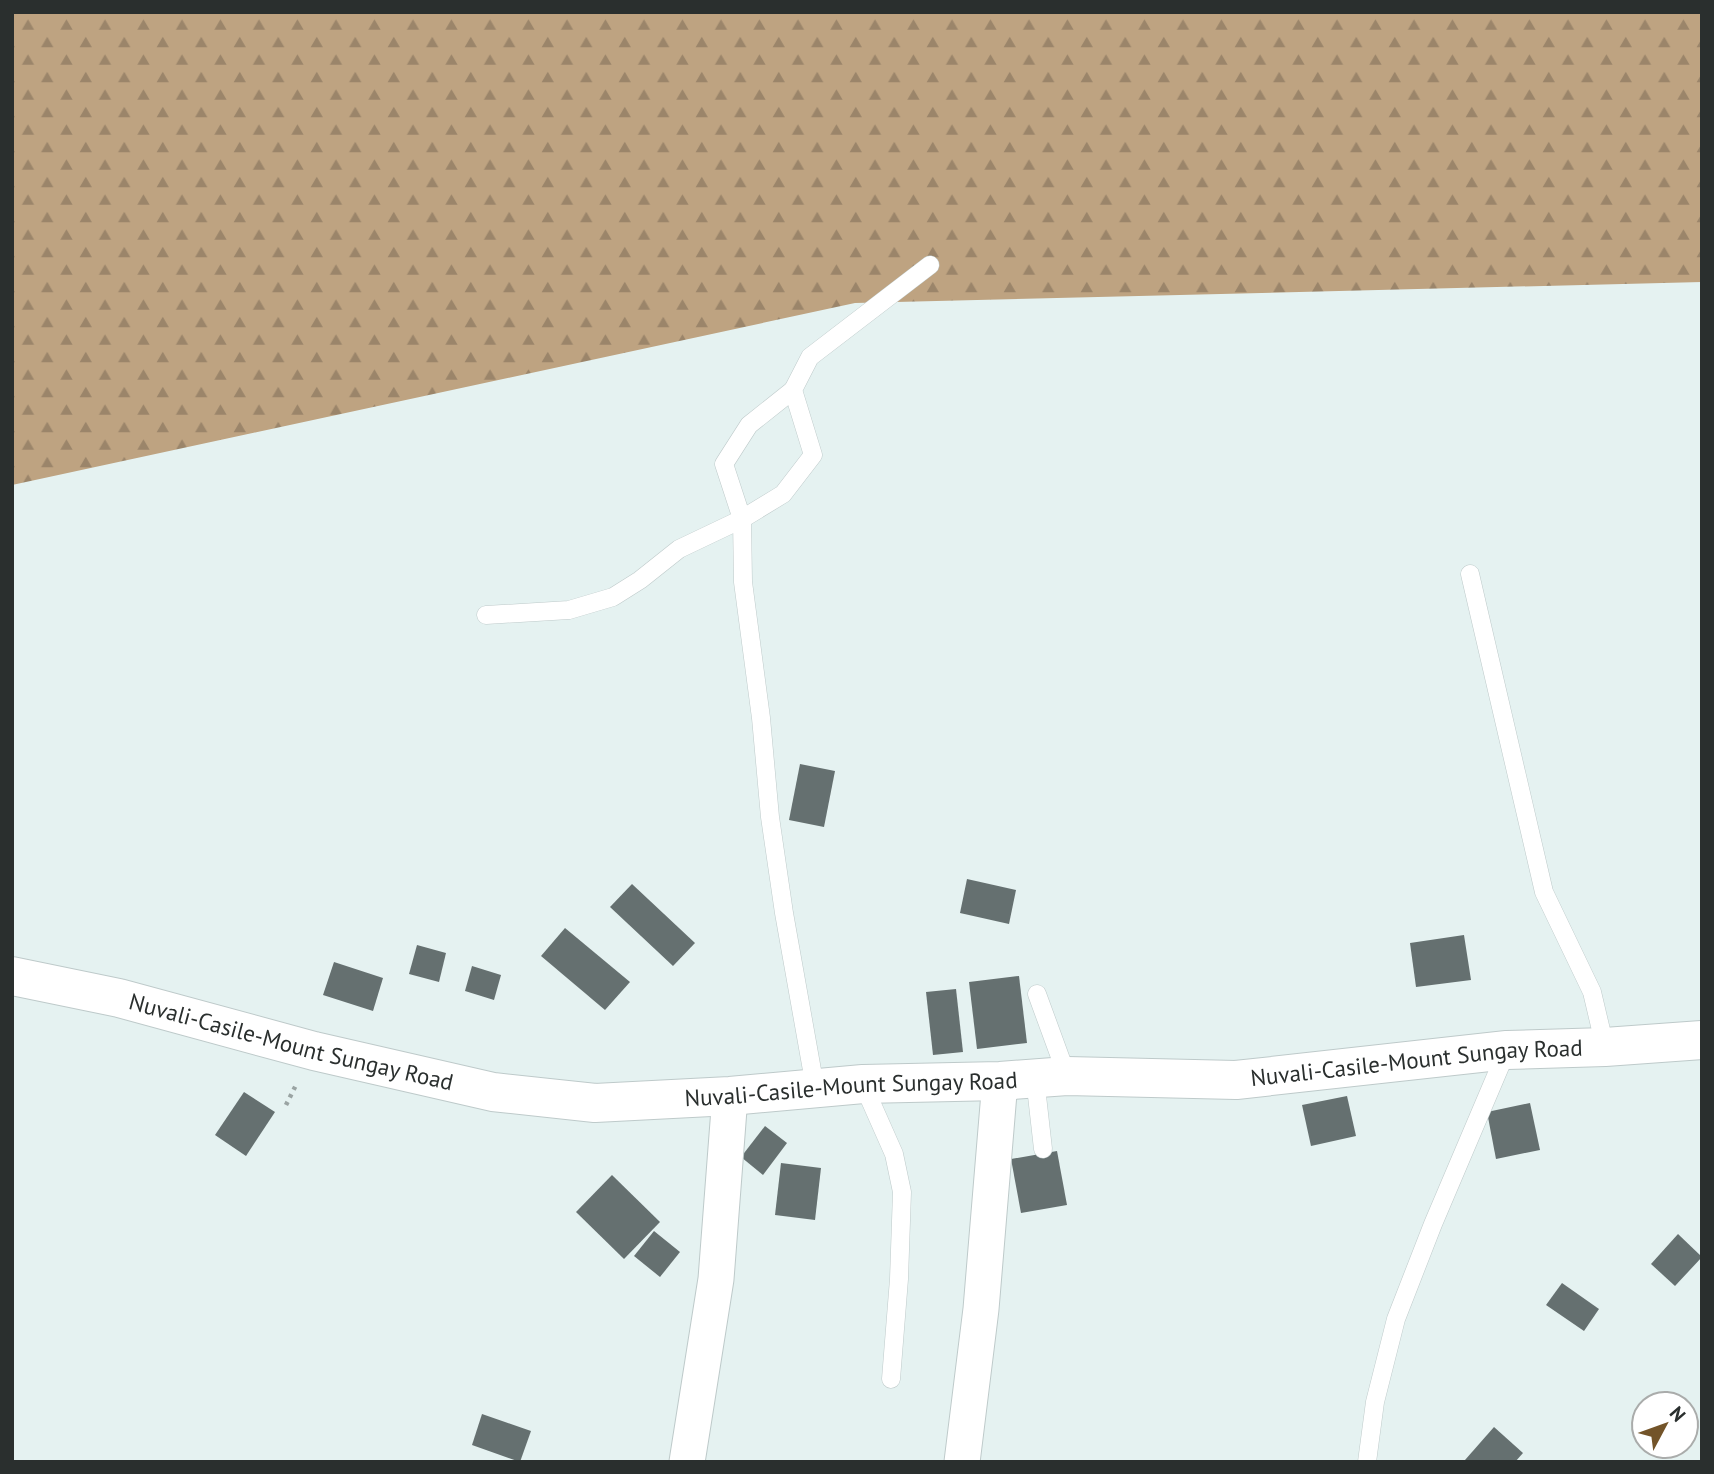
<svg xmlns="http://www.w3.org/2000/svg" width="1714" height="1474" font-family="'PT Sans',sans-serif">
  <defs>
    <pattern id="forest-firs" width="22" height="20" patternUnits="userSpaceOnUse" patternTransform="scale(1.75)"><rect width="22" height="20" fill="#bea381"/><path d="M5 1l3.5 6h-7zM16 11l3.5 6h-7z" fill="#9b856a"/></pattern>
  </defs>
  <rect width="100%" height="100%" fill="#e5f2f1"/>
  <polygon fill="url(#forest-firs)" points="12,12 1702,12 1702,282 855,303 12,485"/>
  <g fill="#657070">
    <polygon points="800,764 835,771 824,827 789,820"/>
    <polygon points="967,879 1016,890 1009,924 960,913"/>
    <polygon points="632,884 695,943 673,966 610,907"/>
    <polygon points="565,928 630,982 605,1010 541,956"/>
    <polygon points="1464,935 1471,980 1416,987 1410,943"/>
    <polygon points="417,945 446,953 439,982 409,974"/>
    <polygon points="334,962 383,978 373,1011 323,995"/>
    <polygon points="472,966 501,975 494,1000 465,991"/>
    <polygon points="1019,976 1027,1043 977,1049 969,982"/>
    <polygon points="956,989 963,1052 933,1055 926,992"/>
    <polygon points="244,1092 275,1112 246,1156 215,1135"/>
    <polygon points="1347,1096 1356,1136 1311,1146 1302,1105"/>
    <polygon points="1530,1103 1540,1150 1496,1159 1487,1112"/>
    <polygon points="765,1126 787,1143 763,1175 741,1157"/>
    <polygon points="1057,1151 1067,1205 1021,1213 1011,1159"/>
    <polygon points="781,1163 821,1168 815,1220 775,1215"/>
    <polygon points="612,1175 660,1222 624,1259 576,1212"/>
    <polygon points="654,1231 680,1252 660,1277 634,1256"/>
    <polygon points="1678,1234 1702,1257 1675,1286 1651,1264"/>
    <polygon points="1562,1283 1599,1309 1584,1331 1546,1305"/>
    <polygon points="482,1414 531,1431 520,1462 472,1445"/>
    <polygon points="1494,1427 1523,1453 1515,1462 1466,1462 1465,1460"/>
  </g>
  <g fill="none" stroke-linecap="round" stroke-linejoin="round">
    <defs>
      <g id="lane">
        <polyline points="1470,574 1544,892 1592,992 1605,1047"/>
        <polyline points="486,615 569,610 613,597 640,580 679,549 742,519 724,464 749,425 793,390"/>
        <polyline points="1037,994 1067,1076"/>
        <polyline points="1035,1078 1043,1149"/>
        <polyline points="863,1084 894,1154 902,1192 899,1279 891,1379"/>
        <polyline points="815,1087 784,913 770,817 761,718 743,582 742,519 783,494 813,455 793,390 810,357 930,265"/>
        <polyline points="1367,1462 1375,1402 1396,1319 1433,1224 1507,1050"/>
      </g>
      <g id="street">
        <polyline points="687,1462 716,1279 730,1096"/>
        <polyline points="962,1462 981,1309 1000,1081"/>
      </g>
      <g id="secondary">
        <path id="s1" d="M12,976L119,998L314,1051L493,1092L595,1103L730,1096L863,1084L1000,1081L1067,1076L1236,1080L1507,1050L1605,1047L1702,1040"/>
      </g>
    </defs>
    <use href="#lane" stroke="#becaca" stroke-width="19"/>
    <use href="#street" stroke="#becaca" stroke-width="37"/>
    <use href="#secondary" stroke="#becaca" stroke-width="40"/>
    <polyline stroke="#9aa4a3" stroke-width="4.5" stroke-dasharray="3.5 5" stroke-linecap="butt" points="286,1105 297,1083"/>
    <use href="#lane" stroke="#fff" stroke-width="18"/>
    <use href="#street" stroke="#fff" stroke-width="35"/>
    <use href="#secondary" stroke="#fff" stroke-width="38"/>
  </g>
  <g text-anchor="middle" stroke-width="7" stroke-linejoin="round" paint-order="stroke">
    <g font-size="23" fill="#2a2f2e" stroke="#fff">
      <text dy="8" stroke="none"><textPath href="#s1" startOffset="287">Nuvali-Casile-Mount Sungay Road</textPath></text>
      <text dy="8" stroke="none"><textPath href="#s1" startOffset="1421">Nuvali-Casile-Mount Sungay Road</textPath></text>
      <text dy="8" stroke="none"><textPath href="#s1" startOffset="854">Nuvali-Casile-Mount Sungay Road</textPath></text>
    </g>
  </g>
  <rect width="1714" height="1474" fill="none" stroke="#2a2f2e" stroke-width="28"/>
  <g transform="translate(1665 1425) rotate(49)"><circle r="33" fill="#ffffff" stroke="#aaacab" stroke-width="2"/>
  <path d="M0-5L12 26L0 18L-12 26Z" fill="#735429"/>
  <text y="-10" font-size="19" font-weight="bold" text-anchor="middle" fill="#2a2f2e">N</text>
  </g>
</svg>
